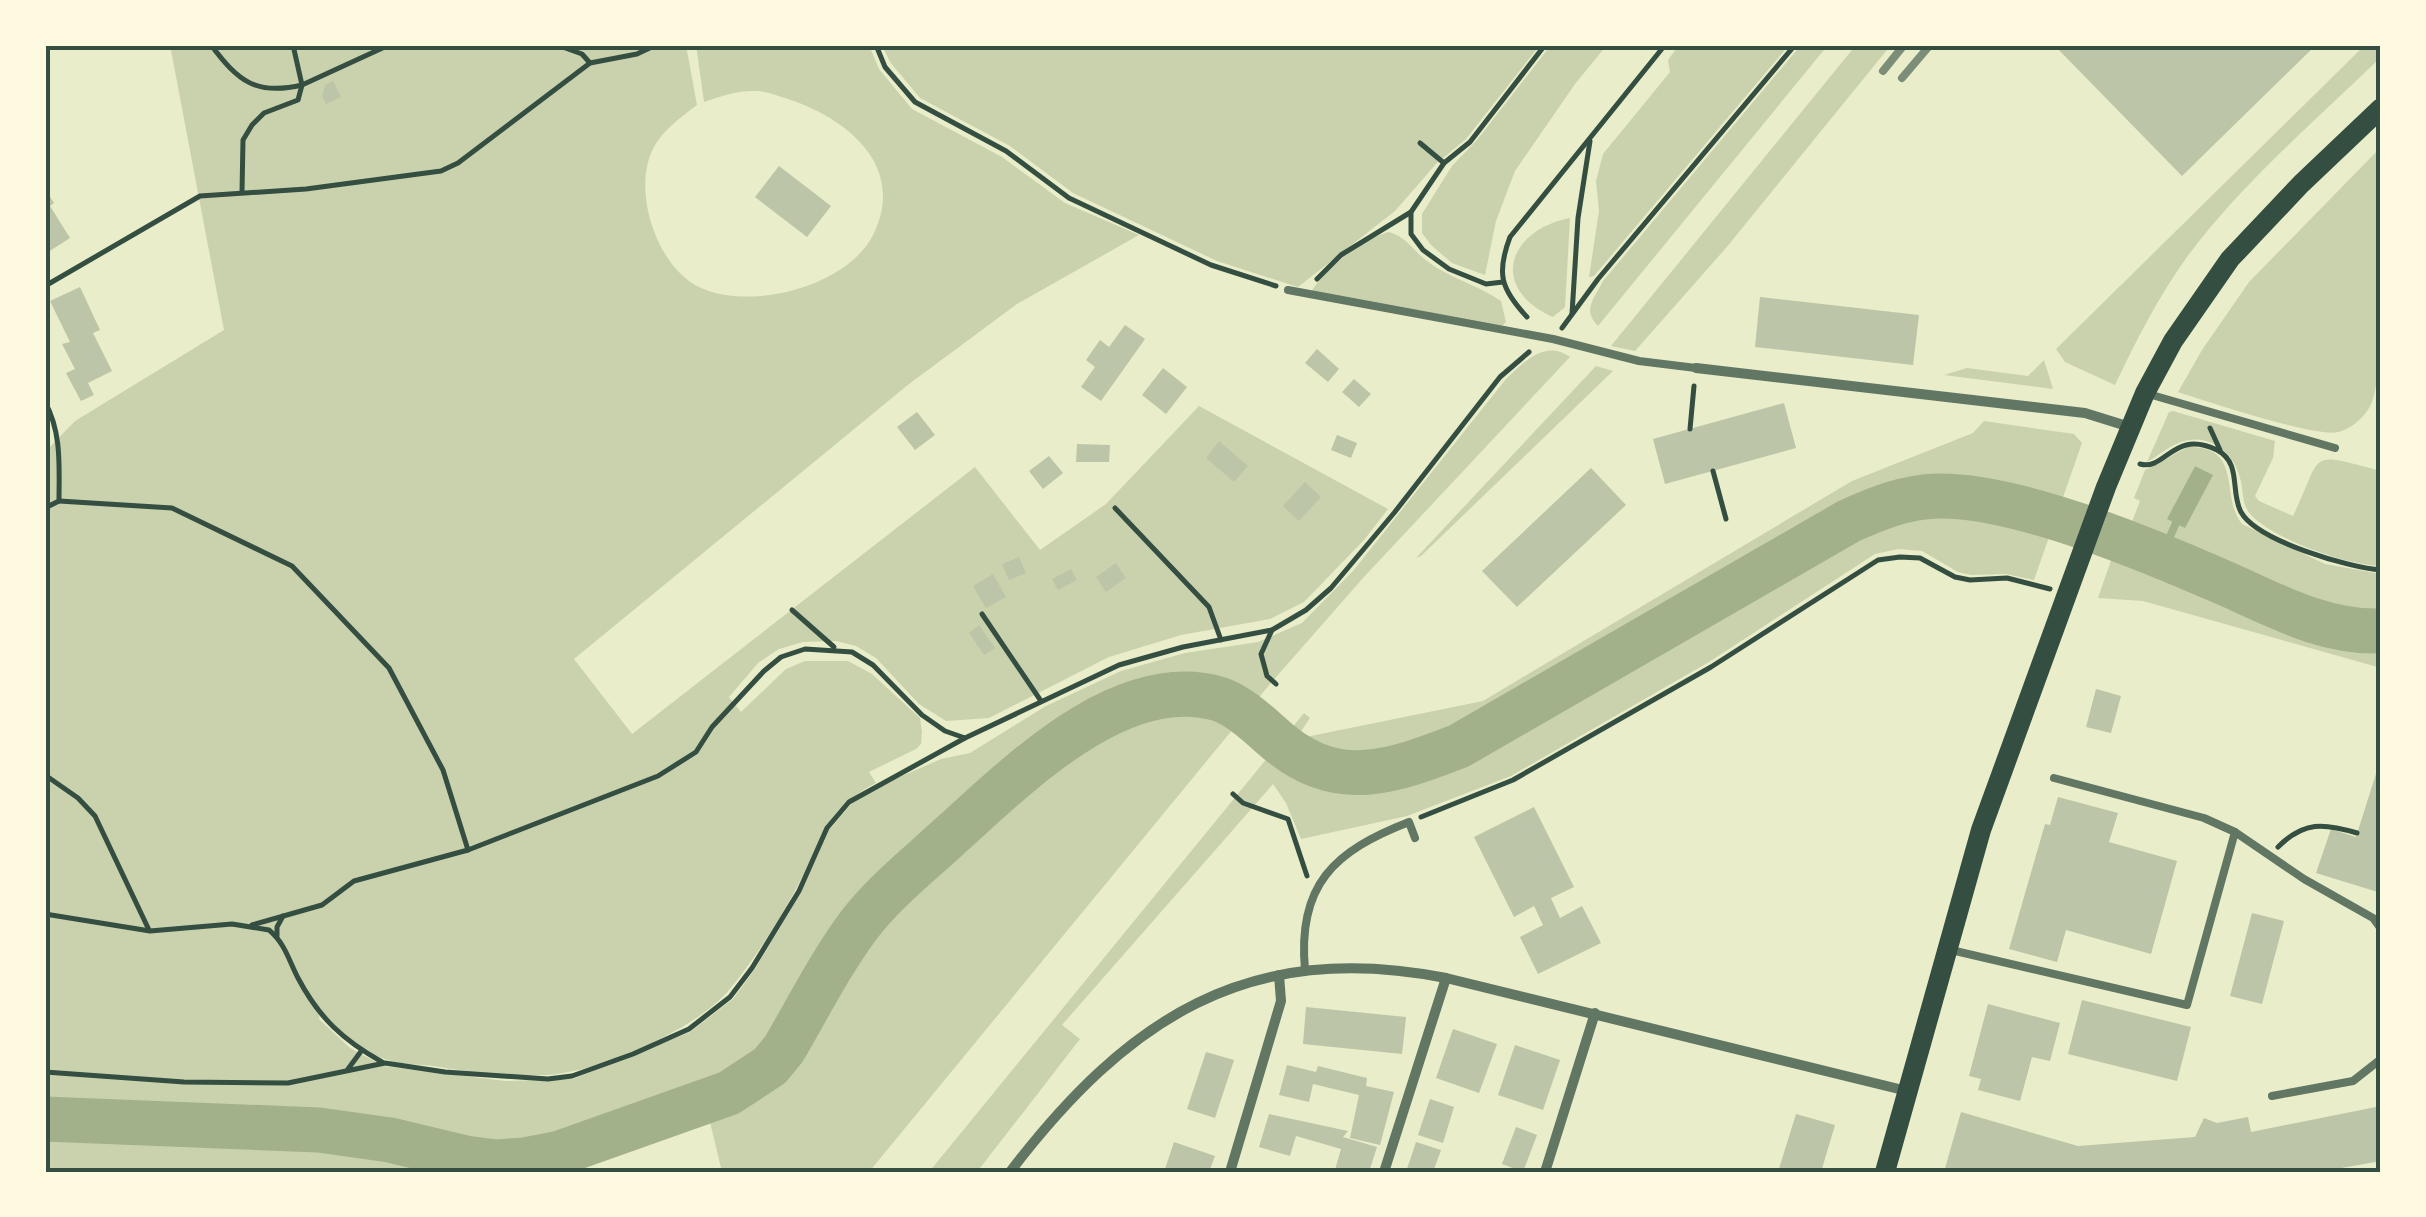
<svg xmlns="http://www.w3.org/2000/svg" width="2426" height="1217" font-family="'Exo 2',sans-serif">
  <rect width="100%" height="100%" fill="#e9edc9"/>
  <g fill="#cad2ad" fill-rule="evenodd">
    <path d="M170,45H686L697,105C680,118 664,129 654,147C631,189 656,266 699,287C750,312 848,286 873,235C908,165 845,117 785,98C775,95 766,91 756,91C738,90 721,96 704,102L696,45H869L879,69L912,109L1002,157L1065,203L1139,235L1017,304L909,384L574,659L632,734L975,467L1040,550L1106,504L1199,406L1388,509L1364,540L1304,602L1270,619L1181,635L1109,657L989,718L946,721L919,704L876,658L856,646L836,641L803,642L779,649L758,663L729,697L741,712L786,669L805,661H848L872,674L920,718L922,732L921,744L916,749L869,772L876,783C823,810 822,842 796,889C777,924 754,960 729,990C697,1029 597,1073 546,1075C509,1077 470,1072 433,1066C418,1064 401,1065 388,1060C361,1052 340,1030 320,1012L319,1019L350,1048L383,1066L506,1081L573,1079L690,1032L733,999L755,969L801,892L829,830L851,804L879,786L941,759L970,753L1046,706L1121,671L1185,653L1258,642L1302,623L1353,571L1506,379C1524,362 1545,339 1570,357L1363,578L1270,684L869,1172H722L710,1122L547,1172H45V452L75,421L224,330Z"/>
    <polygon points="882,45 1540,45 1466,139 1436,164 1395,211 1298,287 1217,261 1073,193 1010,146 920,98 890,62"/>
    <polygon points="1551,45 1607,45 1575,84 1515,171 1496,221 1485,275 1452,263 1431,245 1422,233 1422,214 1452,166 1477,140"/>
    <polygon points="1679,45 1789,45 1594,276 1589,277 1599,211 1596,181 1603,154 1670,72 1668,60"/>
    <path d="M1801,45H1828L1598,326C1582,310 1594,299 1603,281Z"/>
    <polygon points="1856,45 1891,45 1726,248 1635,351 1611,346"/>
    <path d="M2365,45H2381V57C2315,121 2242,183 2187,257C2158,297 2136,341 2115,385L2065,362L2056,349Z"/>
    <path d="M2381,147V364C2374,381 2378,400 2364,415C2358,422 2348,430 2338,432C2316,438 2206,401 2178,392L2202,350L2249,282Z"/>
    <path d="M1570,218L1565,307L1553,317C1488,288 1508,230 1570,218Z"/>
    <path d="M1389,232C1405,237 1409,245 1421,256C1444,277 1475,283 1501,301L1506,322L1502,326L1311,292C1325,269 1363,238 1389,232Z"/>
    <polygon points="2044,360 2053,389 1944,375 1967,368 2028,376"/>
    <polygon points="1596,366 1613,371 1421,556 1416,558"/>
    <path d="M2173,411L2275,441L2273,458L2255,496L2259,501L2293,516C2324,452 2305,451 2381,471V566C2347,565 2275,540 2251,515C2241,504 2244,491 2240,478C2234,452 2208,432 2181,442C2169,446 2158,456 2147,462L2169,412Z"/>
    <polygon points="1984,421 2067,433 2074,434 2082,443 2034,580 2006,574 1971,575 1958,572 1922,551 1898,549 1875,554 1709,662 1511,776 1407,816 1301,839 1286,803 1273,784 1062,1025 1080,1039 977,1172 929,1172 1304,713 1310,718 1296,739 1483,701 1852,481 1973,433"/>
    <path d="M2188,447C2244,446 2220,498 2242,524L2325,564L2381,574V668L2143,601L2098,598L2114,552L2120,553L2140,501L2134,498L2145,470ZM2195,466L2212,475L2184,527L2168,518Z"/>
  </g>
  <polygon fill="#a3b18a" points="2195,466 2213,475 2185,528 2167,519"/>
  <g fill="none" stroke-linecap="round" stroke-linejoin="round">
    <polyline stroke="#a3b18a" stroke-width="8" points="2162,555 2176,523"/>
    <path stroke="#a3b18a" stroke-width="45" d="M45,1119L319,1130L390,1140L465,1158L496,1162L524,1160L560,1153L729,1093L770,1066L784,1049C808,1008 830,964 859,925C885,891 920,864 951,835C1017,776 1121,670 1219,699C1242,707 1262,728 1280,743C1339,792 1394,771 1459,746L1849,521C1878,508 1905,497 1937,496C2017,494 2154,552 2229,585C2278,607 2326,633 2381,631"/>
  </g>
  <g fill="#bcc5a7">
    <polygon points="2054,45 2316,45 2182,176"/>
    <polygon points="333,81 341,97 326,104 322,96 325,85"/>
    <polygon points="779,166 831,206 807,237 755,197"/>
    <polygon points="45,189 54,203 50,206 70,238 45,254"/>
    <polygon points="80,287 100,330 93,333 112,371 88,383 94,395 81,401 66,373 75,369 62,344 70,342 50,301"/>
    <polygon points="1760,297 1919,315 1913,365 1755,347"/>
    <polygon points="1125,325 1145,339 1101,401 1081,387 1095,367 1086,360 1100,340 1109,347"/>
    <polygon points="1317,349 1339,369 1328,382 1305,363"/>
    <polygon points="1163,368 1187,387 1166,414 1142,395"/>
    <polygon points="1354,379 1371,394 1359,407 1342,392"/>
    <polygon points="1784,403 1796,448 1665,484 1653,439"/>
    <polygon points="917,412 935,435 915,450 897,427"/>
    <polygon points="1337,435 1357,443 1351,458 1331,450"/>
    <polygon points="1219,441 1248,466 1234,482 1206,458"/>
    <polygon points="1077,444 1110,445 1109,462 1076,462"/>
    <polygon points="1049,456 1063,473 1043,489 1029,471"/>
    <polygon points="1591,468 1626,505 1517,607 1482,571"/>
    <polygon points="1305,482 1321,497 1299,521 1283,506"/>
    <polygon points="1019,557 1026,573 1009,580 1002,564"/>
    <polygon points="1116,563 1126,578 1106,592 1096,577"/>
    <polygon points="1071,569 1077,580 1058,590 1052,579"/>
    <polygon points="993,574 1006,597 986,608 973,586"/>
    <polygon points="979,625 995,648 984,655 969,633"/>
    <polygon points="2096,689 2121,696 2111,733 2086,727"/>
    <polygon points="2380,761 2381,762 2381,893 2316,873 2331,829 2356,837"/>
    <polygon points="2058,797 2118,813 2109,842 2177,861 2151,954 2066,930 2057,962 2009,949 2045,824 2050,825"/>
    <polygon points="1534,807 1574,887 1551,898 1560,918 1582,906 1601,943 1538,974 1520,937 1543,925 1534,906 1514,917 1474,837"/>
    <polygon points="2252,913 2284,921 2262,1004 2230,996"/>
    <polygon points="2082,1000 2191,1027 2177,1081 2068,1054"/>
    <polygon points="1988,1004 2060,1023 2050,1061 2032,1057 2020,1101 1978,1090 1981,1079 1969,1076"/>
    <polygon points="1306,1007 1406,1017 1402,1054 1303,1044"/>
    <polygon points="1453,1029 1497,1044 1479,1093 1436,1078"/>
    <polygon points="1515,1045 1560,1060 1543,1110 1498,1095"/>
    <polygon points="1206,1052 1234,1060 1215,1118 1187,1109"/>
    <polygon points="1287,1065 1316,1072 1318,1066 1367,1078 1366,1086 1394,1092 1380,1145 1350,1138 1359,1095 1313,1084 1309,1102 1279,1095"/>
    <polygon points="1430,1099 1454,1107 1443,1143 1418,1135"/>
    <polygon points="2381,1106 2381,1161 2319,1172 1944,1172 1961,1112 2078,1146 2195,1137 2204,1118 2217,1123 2248,1117 2251,1132"/>
    <polygon points="1269,1114 1348,1131 1343,1137 1377,1147 1369,1172 1335,1170 1341,1149 1296,1136 1290,1156 1259,1147"/>
    <polygon points="1796,1114 1835,1125 1821,1172 1778,1172"/>
    <polygon points="1516,1127 1537,1135 1523,1172 1502,1164"/>
    <polygon points="1174,1142 1215,1156 1209,1172 1165,1169"/>
    <polygon points="1416,1142 1441,1150 1433,1172 1406,1172"/>
  </g>
  <g fill="none" stroke-linecap="round" stroke-linejoin="round">
    <g stroke="#344e41" stroke-width="5">
      <path d="M211,45C238,81 256,96 302,85L293,45"/>
      <polyline points="557,45 582,54 590,63"/>
      <polyline points="876,45 885,67 915,102 1006,151 1069,198 1211,265 1276,286"/>
      <polyline points="1420,143 1444,163"/>
      <polyline points="242,192 243,140 252,125 264,113 298,100 302,85 389,45"/>
      <polyline points="1411,212 1411,234 1423,250 1449,269 1486,284 1503,282"/>
      <polyline points="1317,279 1341,255 1411,212 1444,163 1470,142 1545,45"/>
      <polyline points="45,286 200,196 306,189 441,171 458,163 590,63 637,54 656,45"/>
      <polyline points="1572,314 1578,218 1590,141"/>
      <path d="M1527,317C1501,289 1496,274 1510,237L1665,45"/>
      <polyline points="1562,328 1598,279 1795,45"/>
      <path d="M45,402C62,433 59,467 59,501L45,508"/>
      <polyline points="2210,428 2220,450"/>
      <polyline points="1690,429 1694,386"/>
      <path d="M2140,464C2166,471 2173,429 2217,450C2242,463 2230,492 2241,512C2257,541 2350,568 2381,570"/>
      <polyline points="1713,471 1726,519"/>
      <polyline points="59,501 172,508 292,566 389,668 443,770 468,850"/>
      <polyline points="1115,508 1209,607 1221,640"/>
      <polyline points="792,610 834,647"/>
      <polyline points="982,614 1041,701"/>
      <polyline points="1272,630 1261,654 1267,676 1276,684"/>
      <polyline points="45,775 78,798 95,816 149,930"/>
      <polyline points="1233,794 1243,803 1288,819 1307,876"/>
      <polyline points="1421,817 1513,780 1711,667 1878,560 1900,557 1920,558 1955,577 1970,580 2007,578 2050,589"/>
      <path d="M2278,847C2304,821 2324,823 2357,833"/>
      <path d="M45,914L150,931L232,924L269,930C285,943 289,961 298,978C319,1018 343,1040 382,1062"/>
      <polyline points="252,925 322,905 354,881 468,850 658,776 696,752 712,727 764,671 781,657 805,649 852,652 873,665 922,715 945,731 965,738"/>
      <polyline points="277,936 277,927 283,916"/>
      <polyline points="348,1069 362,1050"/>
      <polyline points="45,1072 184,1082 288,1083 385,1063 445,1072 548,1079 572,1076 633,1054 689,1029 730,997 752,968 799,891 827,828 849,802 965,738 1119,665 1183,647 1272,630 1306,610 1331,588 1394,513 1500,377 1529,352"/>
    </g>
    <g stroke="#617663" stroke-width="8">
      <polyline points="1288,290 1553,339 1639,361 1696,368"/>
      <polyline points="2145,393 2335,448"/>
      <polyline points="2054,778 2204,818 2235,832"/>
      <polyline points="1951,950 2187,1005 2235,832 2304,879 2373,918 2381,929"/>
      <path d="M1305,970C1297,885 1334,851 1409,822L1415,838"/>
      <polyline points="2272,1096 2353,1081 2381,1059"/>
    </g>
    <g stroke="#617663" stroke-width="10">
      <polyline points="1696,368 2085,413 2130,427"/>
      <path d="M1010,1172C1127,1019 1247,939 1446,978L1907,1091"/>
      <polyline points="1230,1172 1281,1001 1279,975"/>
      <polyline points="1384,1172 1446,978"/>
      <polyline points="1545,1172 1595,1013"/>
    </g>
    <polyline stroke="#344e41" stroke-width="20" points="1885,1172 1981,830 2106,487 2145,393 2173,341 2230,259 2301,184 2381,108"/>
    <g stroke="#7c8e77" stroke-width="8">
      <polyline points="1883,71 1904,45"/>
      <polyline points="1902,78 1930,45"/>
    </g>
  </g>
  <rect width="2426" height="1217" fill="none" stroke="#fefae0" stroke-width="95"/>
  <rect x="48" y="48" width="2330" height="1122" fill="none" stroke="#344e41" stroke-width="4"/>
</svg>
